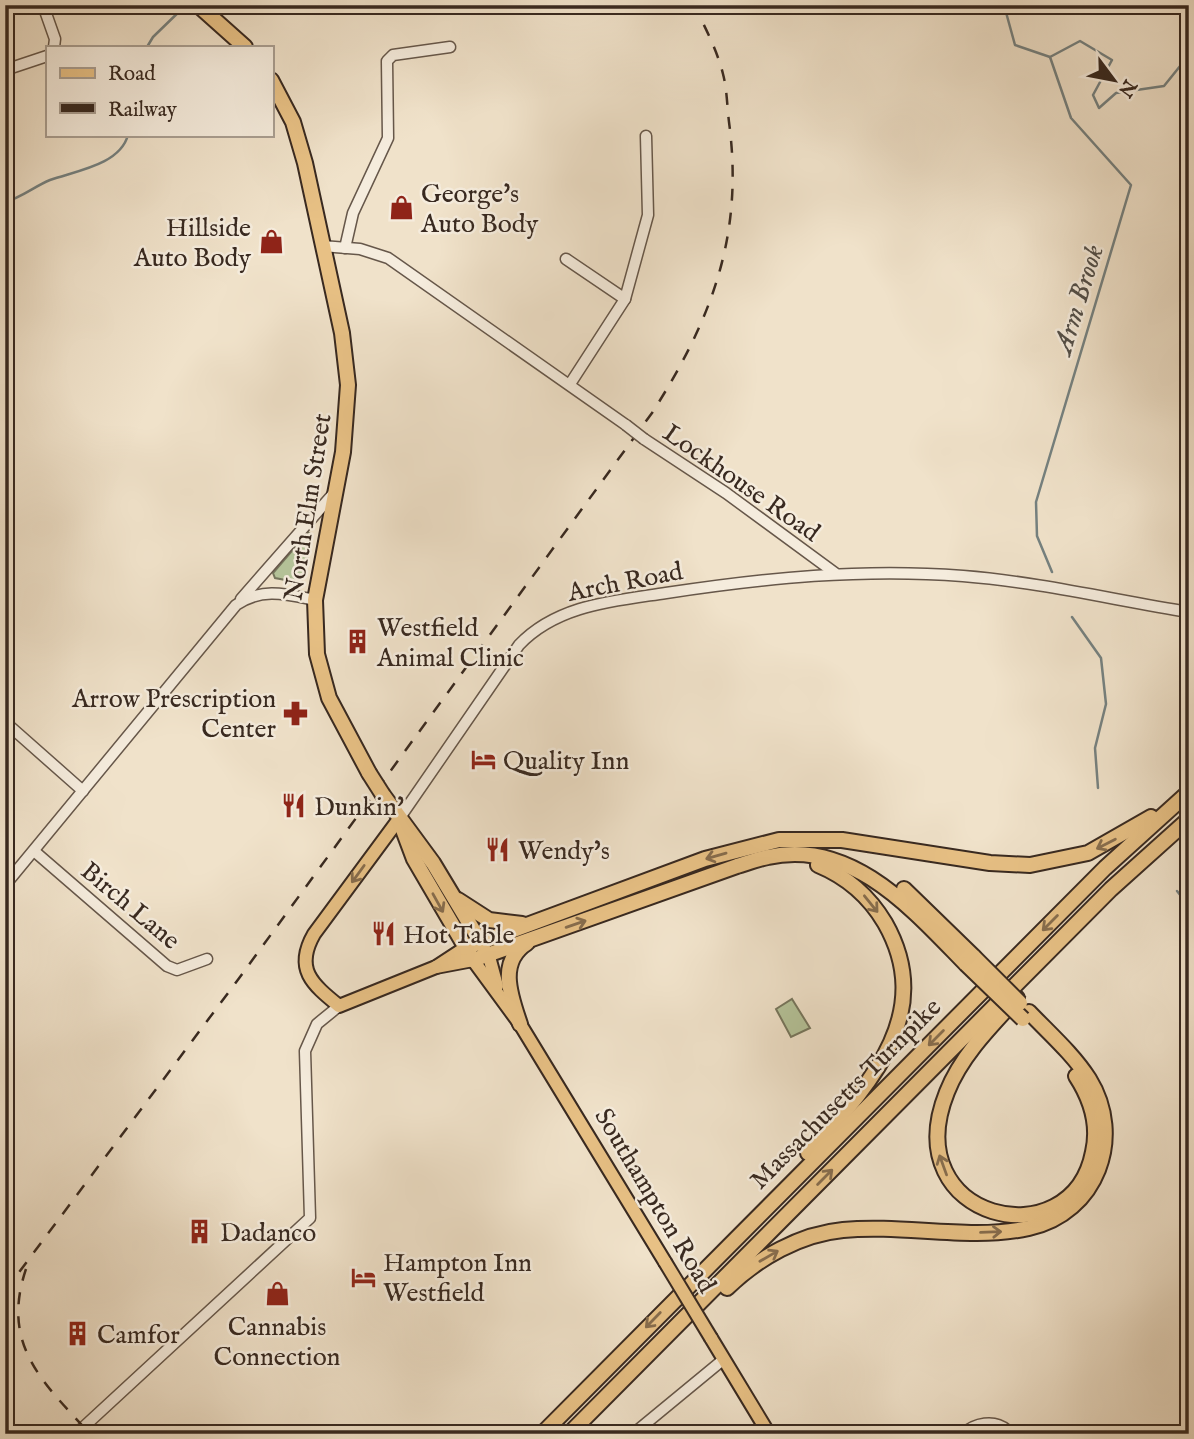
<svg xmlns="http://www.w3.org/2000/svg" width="1194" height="1439" font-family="'IM FELL English',serif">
  <rect width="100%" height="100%" fill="#f0e2ca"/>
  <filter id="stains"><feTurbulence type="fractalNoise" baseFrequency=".00286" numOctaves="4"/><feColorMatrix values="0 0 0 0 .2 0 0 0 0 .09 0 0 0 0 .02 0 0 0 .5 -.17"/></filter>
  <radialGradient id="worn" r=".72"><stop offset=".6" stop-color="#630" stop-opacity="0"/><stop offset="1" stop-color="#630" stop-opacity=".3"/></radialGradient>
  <g fill="#b5c49a" stroke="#76765d" stroke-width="2">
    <polygon points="308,532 312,535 303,579 296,582 275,578 273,573"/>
    <polygon points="792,999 810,1028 791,1037 776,1009"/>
  </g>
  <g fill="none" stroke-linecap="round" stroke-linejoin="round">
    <g stroke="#758180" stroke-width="2.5">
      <polyline points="1004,5 1015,45 1050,57 1080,41 1112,60 1093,95 1099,108 1116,93 1164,86 1189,55"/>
      <polyline points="147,47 153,37 186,5"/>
      <polyline points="1050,57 1071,118 1131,185 1036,502 1037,536 1052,572"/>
      <path d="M5,202C21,198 35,186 50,180C75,171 120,165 128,135"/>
      <polyline points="1072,617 1101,658 1106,704 1095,748 1098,788"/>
      <polyline points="1177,891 1189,906"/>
    </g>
    <defs>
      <g id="minor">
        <polyline points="43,5 55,39 54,47"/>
        <polyline points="5,70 47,56"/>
        <polyline points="322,246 360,249 388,258 626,425"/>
        <polyline points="345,248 353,213 388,138 387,61 393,55 450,47"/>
        <polyline points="566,259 625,299"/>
        <polyline points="570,384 625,299 648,215 646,136"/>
        <polyline points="644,439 726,493 835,573"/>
        <polyline points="241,599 334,493"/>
        <polyline points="5,722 83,791"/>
        <path d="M399,819L519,645C557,605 613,601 666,593C765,578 862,568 963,576C1039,582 1114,600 1189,612"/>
        <polyline points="34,851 167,966 177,970 207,959"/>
        <path d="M5,885L236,605C262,587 286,594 315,600"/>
        <polyline points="76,1434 310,1218 305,1051 317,1024 339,1006"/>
        <polyline points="633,1434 724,1359"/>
        <path d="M963,1434C975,1423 994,1419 1007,1430"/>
      </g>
      <g id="major">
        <path d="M399,819L314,934C294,969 312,984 339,1006L436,967L465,948"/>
        <polyline points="488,953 497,986"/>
        <polyline points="436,967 473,960 520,1024 665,1262"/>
        <polyline points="711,1338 769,1434"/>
      </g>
      <g id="highway">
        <polyline points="198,5 245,47"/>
        <polyline points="271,80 293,122 305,163 342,333 348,385 343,452 315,600 317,654 329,698 369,773"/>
        <polyline points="383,795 433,863 483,946"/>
        <path d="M399,819L414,859L473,960L737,866C747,863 757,859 768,857C852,838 914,911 966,964"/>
        <polyline points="904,889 974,957"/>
        <polyline points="458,900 489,920 522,924"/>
        <polyline points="465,948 705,859 779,840 842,840 990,863 1030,865 1088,853 1151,817"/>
        <path d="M1017,998C991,1026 961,1056 947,1092C895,1221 1072,1261 1093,1152C1099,1126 1091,1099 1076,1076"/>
        <path d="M520,1024C511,997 497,962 527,943"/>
        <path d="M808,1153C866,1088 938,1016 885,923C869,896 847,877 818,865"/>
        <path d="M727,1288C758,1258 800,1234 843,1230C905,1224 968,1241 1029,1228C1097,1213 1125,1137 1089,1079C1073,1054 1049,1033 1029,1012"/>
        <polyline points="542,1434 1105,868 1189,792"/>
        <polyline points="569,1434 1111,889 1189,819"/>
      </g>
    </defs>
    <use href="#minor" stroke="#66574a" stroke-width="13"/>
    <use href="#major" stroke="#382920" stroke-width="16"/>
    <use href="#highway" stroke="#382920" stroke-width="18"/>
    <use href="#minor" stroke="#f5ecdd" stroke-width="10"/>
    <use href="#major" stroke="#e8c185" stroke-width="12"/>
    <use href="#highway" stroke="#e8c185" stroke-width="14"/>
    <g stroke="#382920" stroke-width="2.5" stroke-dasharray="12 12" stroke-linecap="butt">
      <polyline points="1188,5 1189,6"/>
      <path d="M26,1269C0,1346 44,1383 90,1434"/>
      <path d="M5,1291L237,981L652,413C712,319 744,235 729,122C727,106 727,89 723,74C717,50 705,27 694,5"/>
    </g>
    <defs>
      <polyline id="minor-bridge" points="626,425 644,439"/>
      <polyline id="major-bridge" points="665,1262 711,1338"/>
      <g id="highway-bridge">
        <polyline points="369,773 383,795"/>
        <polyline points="974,957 1020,1003"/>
        <polyline points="966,964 1023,1019"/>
      </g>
    </defs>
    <use href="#minor-bridge" stroke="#66574a" stroke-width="13" stroke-linecap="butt"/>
    <use href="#major-bridge" stroke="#382920" stroke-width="16" stroke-linecap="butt"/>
    <use href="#highway-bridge" stroke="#382920" stroke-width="18" stroke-linecap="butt"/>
    <use href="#minor-bridge" stroke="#f5ecdd" stroke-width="10"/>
    <use href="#major-bridge" stroke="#e8c185" stroke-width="12"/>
    <use href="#highway-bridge" stroke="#e8c185" stroke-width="14"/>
  </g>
  <defs><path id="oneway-shaft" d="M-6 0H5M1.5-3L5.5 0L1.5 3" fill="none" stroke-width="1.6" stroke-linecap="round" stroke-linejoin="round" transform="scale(1.75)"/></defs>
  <g stroke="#876d4d">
    <use href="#oneway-shaft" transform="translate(1106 844) rotate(153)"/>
    <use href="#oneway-shaft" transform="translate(716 856) rotate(164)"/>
    <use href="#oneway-shaft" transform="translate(358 874) rotate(126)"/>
    <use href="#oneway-shaft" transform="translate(438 903) rotate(61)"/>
    <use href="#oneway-shaft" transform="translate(871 904) rotate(51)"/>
    <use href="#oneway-shaft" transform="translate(1050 923) rotate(135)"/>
    <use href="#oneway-shaft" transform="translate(576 924) rotate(-19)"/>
    <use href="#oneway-shaft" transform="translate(936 1038) rotate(135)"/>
    <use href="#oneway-shaft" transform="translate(943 1165) rotate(-110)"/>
    <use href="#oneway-shaft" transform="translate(825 1177) rotate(-45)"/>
    <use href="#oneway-shaft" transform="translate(991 1232) rotate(-2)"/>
    <use href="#oneway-shaft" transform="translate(769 1256) rotate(-30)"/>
    <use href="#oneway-shaft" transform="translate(653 1320) rotate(134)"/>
  </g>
  <defs>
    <symbol id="shop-bare" viewBox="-9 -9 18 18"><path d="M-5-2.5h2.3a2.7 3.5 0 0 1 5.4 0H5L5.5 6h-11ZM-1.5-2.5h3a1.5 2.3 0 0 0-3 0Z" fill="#8f2418" stroke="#f5ecdd" stroke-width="2.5" paint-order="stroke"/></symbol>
    <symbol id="building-bare" viewBox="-9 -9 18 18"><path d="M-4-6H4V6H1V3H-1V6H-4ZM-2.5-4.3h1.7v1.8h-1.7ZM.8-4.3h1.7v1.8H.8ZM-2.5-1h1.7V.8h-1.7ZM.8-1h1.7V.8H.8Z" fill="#8f2418" stroke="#f5ecdd" stroke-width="2.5" paint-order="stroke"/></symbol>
    <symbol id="pharmacy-bare" viewBox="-9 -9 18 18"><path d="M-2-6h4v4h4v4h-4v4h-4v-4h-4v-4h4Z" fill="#8f2418" stroke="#f5ecdd" stroke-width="2.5" paint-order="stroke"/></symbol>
    <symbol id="hotel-bare" viewBox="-9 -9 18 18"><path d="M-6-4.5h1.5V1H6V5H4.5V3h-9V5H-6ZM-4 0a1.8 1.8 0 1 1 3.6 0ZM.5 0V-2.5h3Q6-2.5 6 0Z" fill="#8f2418" stroke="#f5ecdd" stroke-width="2.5" paint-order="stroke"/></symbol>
    <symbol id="restaurant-bare" viewBox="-9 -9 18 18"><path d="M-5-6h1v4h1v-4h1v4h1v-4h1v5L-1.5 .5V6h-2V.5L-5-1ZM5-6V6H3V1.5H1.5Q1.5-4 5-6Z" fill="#8f2418" stroke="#f5ecdd" stroke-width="2.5" paint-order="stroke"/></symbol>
  </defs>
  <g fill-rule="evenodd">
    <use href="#shop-bare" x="384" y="190" width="35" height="35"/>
    <use href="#shop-bare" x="254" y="224" width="35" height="35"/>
    <use href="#building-bare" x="340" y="624" width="35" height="35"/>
    <use href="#pharmacy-bare" x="278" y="696" width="35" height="35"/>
    <use href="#hotel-bare" x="466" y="742" width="35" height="35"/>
    <use href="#restaurant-bare" x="276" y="788" width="35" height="35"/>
    <use href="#restaurant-bare" x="480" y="832" width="35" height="35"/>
    <use href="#restaurant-bare" x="366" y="916" width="35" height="35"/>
    <use href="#building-bare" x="182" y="1214" width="35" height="35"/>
    <use href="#hotel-bare" x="346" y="1260" width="35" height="35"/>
    <use href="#shop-bare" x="260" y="1276" width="35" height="35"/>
    <use href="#building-bare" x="60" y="1316" width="35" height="35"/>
  </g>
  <g text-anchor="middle" stroke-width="5" stroke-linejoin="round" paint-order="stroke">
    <g font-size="26" fill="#382920" stroke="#f5ecdd" text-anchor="start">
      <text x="421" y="202">George's<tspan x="421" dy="30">Auto Body</tspan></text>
      <text x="251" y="236" text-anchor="end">Hillside<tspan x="251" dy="30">Auto Body</tspan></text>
      <text x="377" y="636">Westfield<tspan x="377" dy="30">Animal Clinic</tspan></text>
      <text x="276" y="707" text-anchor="end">Arrow Prescription<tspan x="276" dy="30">Center</tspan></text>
      <text x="503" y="769">Quality Inn</text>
      <text x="314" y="815">Dunkin'</text>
      <text x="518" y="859">Wendy's</text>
      <text x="403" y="943">Hot Table</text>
      <text x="220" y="1241">Dadanco</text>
      <text x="383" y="1271">Hampton Inn<tspan x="383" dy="30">Westfield</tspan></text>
      <text x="277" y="1335" text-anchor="middle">Cannabis<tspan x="277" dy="30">Connection</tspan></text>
      <text x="97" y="1343">Camfor</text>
    </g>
    <g font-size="26" fill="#382920" stroke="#f5ecdd">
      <text transform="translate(742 482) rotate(35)" y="9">Lockhouse Road</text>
      <text transform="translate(307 507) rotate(-81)" y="9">North Elm Street</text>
      <text transform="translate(625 581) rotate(-11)" y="9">Arch Road</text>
      <text transform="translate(131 905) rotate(40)" y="9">Birch Lane</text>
      <text transform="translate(845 1093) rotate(-45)" y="9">Massachusetts Turnpike</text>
      <text transform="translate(656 1200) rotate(59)" y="9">Southampton Road</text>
    </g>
    <g font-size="28" font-style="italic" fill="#524e48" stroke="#f5ecdd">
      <text transform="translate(1077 299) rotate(-73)" y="10">Arm Brook</text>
    </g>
  </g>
  <rect width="1194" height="1439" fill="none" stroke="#f0e2ca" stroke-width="28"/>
  <rect x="7" y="7" width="1180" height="1425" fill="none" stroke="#382920" stroke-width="3.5"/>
  <rect x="14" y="14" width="1166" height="1411" fill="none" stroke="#382920" stroke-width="2"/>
  <rect x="46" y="46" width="228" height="91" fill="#f5ecdd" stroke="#a99e91" stroke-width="2"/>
  <rect x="60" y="68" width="35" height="10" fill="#e8c185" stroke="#a99e91" stroke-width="2"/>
  <text x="108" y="80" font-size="21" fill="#382920">Road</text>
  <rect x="60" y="103" width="35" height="10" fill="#382920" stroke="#a99e91" stroke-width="2"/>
  <text x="108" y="116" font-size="21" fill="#382920">Railway</text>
  <g transform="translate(1114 80) rotate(122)" stroke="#f5ecdd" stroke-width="5" paint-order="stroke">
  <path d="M0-5L12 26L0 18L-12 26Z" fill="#382920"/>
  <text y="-10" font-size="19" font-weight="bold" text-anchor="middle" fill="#382920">N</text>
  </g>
  <rect width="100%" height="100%" filter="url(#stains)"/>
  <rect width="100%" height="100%" fill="url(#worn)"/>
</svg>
